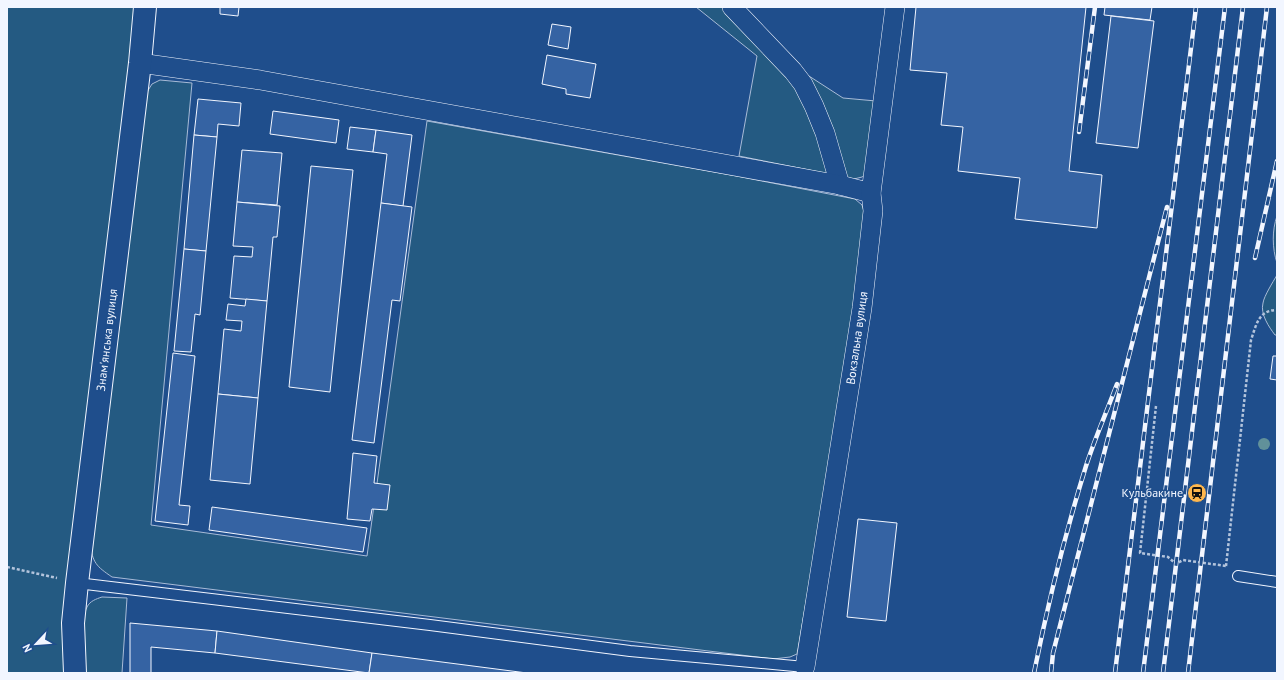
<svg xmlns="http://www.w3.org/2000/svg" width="1284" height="680" font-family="'PT Sans',sans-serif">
  <rect width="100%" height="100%" fill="#1f4e8c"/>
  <g fill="#245a82" stroke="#a8bbd7">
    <polygon points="7,7 136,7 66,673 7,673"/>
    <polygon points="696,7 739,7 795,67 843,98 876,101 867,174 862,177 854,179 739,156 757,56"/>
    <path d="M160,80L192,83L151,525L367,556L427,121L736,176L855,199L862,205L866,218L857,308L797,654L790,657L773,659L112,577C96,566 93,563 90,544L147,92L152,84Z"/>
    <path d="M1277,216V263C1272,248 1272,230 1277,216Z"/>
    <path d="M1277,275V335H1275C1269,327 1260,314 1263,303C1264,296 1273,282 1277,275Z"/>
    <path d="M102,597L127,598L122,673H85C85,656 80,621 87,607C90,601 96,599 102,597Z"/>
  </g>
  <g fill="#3563a3" stroke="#f2f6ff">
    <polygon points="220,7 239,7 238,16 220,14"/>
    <polygon points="916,7 1086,7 1069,171 1102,175 1097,228 1015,219 1020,178 958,171 963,127 941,125 947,73 910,70"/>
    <polygon points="1105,7 1152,7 1150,20 1104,15"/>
    <polygon points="1111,16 1154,21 1138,148 1096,143"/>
    <polygon points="552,24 571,27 568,49 548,45"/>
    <polygon points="547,55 596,64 590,98 566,94 566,89 542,84"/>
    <polygon points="198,99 241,103 239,126 218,124 217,137 194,135"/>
    <polygon points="273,111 339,120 336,143 270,134"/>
    <polygon points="350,127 376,130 373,152 347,149"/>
    <polygon points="376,130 412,135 403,206 381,203 387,154 373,152"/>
    <polygon points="194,135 217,137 206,251 184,249"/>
    <polygon points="242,150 282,153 277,205 237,202"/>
    <polygon points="311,166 353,170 330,392 289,387"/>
    <polygon points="237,202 280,206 277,237 273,237 267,301 230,298 234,256 252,257 253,247 233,246"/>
    <polygon points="381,203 412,207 400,301 392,300 374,443 352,440"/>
    <polygon points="184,249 206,251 200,315 195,314 191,352 174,351"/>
    <polygon points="246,299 267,301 258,398 218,394 224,329 241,331 242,321 226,320 228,304 245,306"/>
    <polygon points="173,353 195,356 179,505 190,506 188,525 155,521"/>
    <polygon points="1273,356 1277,356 1277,380 1270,379"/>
    <polygon points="218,394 258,398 250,484 210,480"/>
    <polygon points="353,453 377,456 374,483 390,485 387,510 372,509 370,521 347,519"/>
    <polygon points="212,507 367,528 363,552 209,530"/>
    <polygon points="858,519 897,523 886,621 847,617"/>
    <polygon points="130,623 217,631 215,653 151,647 151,673 130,673"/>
    <polygon points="217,631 372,653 369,673 215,653"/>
    <polygon points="372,653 527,673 369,673"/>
  </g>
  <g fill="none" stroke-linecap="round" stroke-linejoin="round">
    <defs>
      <g id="service">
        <polyline points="1238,576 1277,582"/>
        <polyline points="77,583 430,625 630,651 805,667"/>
      </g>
      <g id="minor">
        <polyline points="732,7 793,71 803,84 814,106 825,133 840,185"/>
        <polyline points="140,63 260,80 840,185 871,193"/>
        <polyline points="805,667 862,308 873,211 871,193 895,7"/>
      </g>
      <polyline id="tertiary" points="75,673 73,623 77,583 140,63 145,7"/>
    </defs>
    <use href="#service" stroke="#f2f6ff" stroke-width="12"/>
    <use href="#minor" stroke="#f2f6ff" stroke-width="20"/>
    <use href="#tertiary" stroke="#f2f6ff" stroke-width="24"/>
    <g stroke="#b3c4dc" stroke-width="2.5" stroke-dasharray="3 2" stroke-linecap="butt">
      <polyline points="1156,406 1140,553 1168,557 1176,564 1183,560 1226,566 1226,567"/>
      <path d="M1226,566L1251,340C1256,326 1258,310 1277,310"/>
      <polyline points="7,567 57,578"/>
    </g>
    <use href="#service" stroke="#1f4e8c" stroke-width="10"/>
    <use href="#minor" stroke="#1f4e8c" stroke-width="19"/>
    <use href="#tertiary" stroke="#1f4e8c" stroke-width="22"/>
    <defs>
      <g id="rail">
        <polyline points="1079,132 1095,7"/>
        <polyline points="1255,258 1277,161"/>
        <path d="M1034,673C1048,603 1065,534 1086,466C1095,438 1107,411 1117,384"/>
        <polyline points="1051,673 1053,653 1167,207"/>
        <polyline points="1115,673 1196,7"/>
        <polyline points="1143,673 1225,7"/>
        <polyline points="1163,673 1243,7"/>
        <polyline points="1188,673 1267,7"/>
      </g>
    </defs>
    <use href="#rail" stroke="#f2f6ff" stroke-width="4.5"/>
    <use href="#rail" stroke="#1f4e8c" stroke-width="3" stroke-dasharray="9" stroke-linecap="butt"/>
  </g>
  <circle fill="#61919a" cx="1264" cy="444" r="6"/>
  <defs>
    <symbol id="station-disc" viewBox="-11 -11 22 22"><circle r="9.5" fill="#ffb74d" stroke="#1f4e8c"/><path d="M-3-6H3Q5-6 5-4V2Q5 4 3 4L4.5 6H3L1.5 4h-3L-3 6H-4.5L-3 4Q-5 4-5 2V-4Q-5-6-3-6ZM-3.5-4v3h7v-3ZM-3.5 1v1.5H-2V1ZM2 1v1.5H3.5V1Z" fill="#111"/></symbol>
  </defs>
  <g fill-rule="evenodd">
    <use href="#station-disc" x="1186" y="482" width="22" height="22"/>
  </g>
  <g text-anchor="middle" stroke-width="3" stroke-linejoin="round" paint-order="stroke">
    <g font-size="12" fill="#f2f6ff" stroke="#1f4e8c">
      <text transform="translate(857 338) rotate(-82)" y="4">Вокзальна вулиця</text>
      <text transform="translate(107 340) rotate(-83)" y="4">Знам'янська вулиця</text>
    </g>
    <g font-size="12" fill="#f2f6ff" stroke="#1f4e8c" text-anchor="end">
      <text x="1183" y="497">Кульбакине</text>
    </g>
  </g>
  <rect width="1284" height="680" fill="none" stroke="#f2f6ff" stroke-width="16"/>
  <g transform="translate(36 644) rotate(244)" stroke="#1f4e8c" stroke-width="3" paint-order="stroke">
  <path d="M0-3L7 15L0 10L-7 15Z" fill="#f2f6ff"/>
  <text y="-6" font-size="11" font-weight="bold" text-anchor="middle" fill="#f2f6ff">N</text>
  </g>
</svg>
